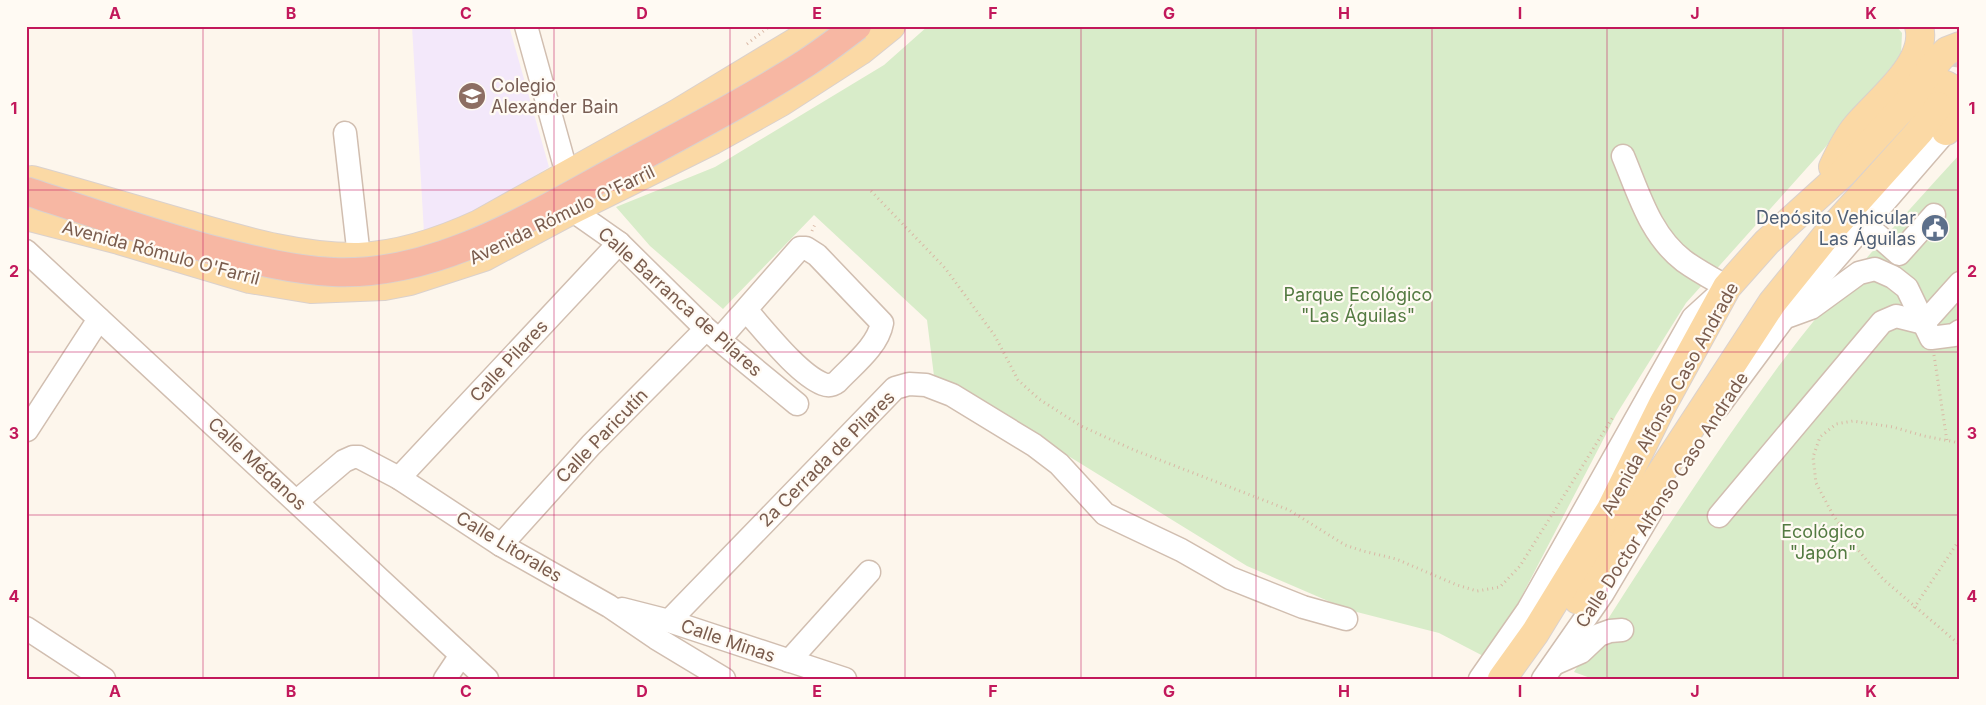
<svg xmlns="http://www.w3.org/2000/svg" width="1986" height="705" font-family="Inter,sans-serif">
  <rect width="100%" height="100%" fill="#fdf6ec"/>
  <polygon fill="#f3e8fa" points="412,26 509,26 549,167 457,225 424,233"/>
  <g fill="#d8ecc9">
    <polygon points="928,26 1896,26 1902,33 1901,55 1823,150 1686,303 1616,415 1489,659 1439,633 1349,610 1247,566 966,393 935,384 927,320 814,215 723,309 650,246 616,207 715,167 884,65"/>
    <path d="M1960,154V679H1593L1574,672C1640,569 1706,465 1778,367C1834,292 1897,223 1960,154Z"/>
  </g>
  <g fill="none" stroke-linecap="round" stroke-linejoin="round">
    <path stroke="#dcd0c4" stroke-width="28" stroke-dasharray="28 14" stroke-linecap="butt" d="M1938,106C1951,80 1957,55 1950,26"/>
    <defs>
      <g id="minor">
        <polyline points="526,26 567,174 561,197 572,210 619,243 706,329 797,404"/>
        <polyline points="345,133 359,257"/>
        <polyline points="1865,224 1899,254 1934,215"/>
        <polyline points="26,251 487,679"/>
        <polyline points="1789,316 1811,308 1859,273 1875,269 1893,277 1907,288 1931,338 1954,335 1960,331"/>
        <path d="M719,340L800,248H806L817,255L882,323C878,346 853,365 837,382C833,385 828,386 823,384C798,374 765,331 746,310"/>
        <polyline points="1718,407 1784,318 1946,131 1959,120"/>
        <polyline points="27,430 99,319"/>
        <polyline points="399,478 619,243"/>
        <polyline points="297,501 344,461 353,457 359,457 399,478 501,545 609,606 656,638 724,679"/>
        <polyline points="1719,516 1882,322 1896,316 1924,323 1960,283"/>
        <polyline points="501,545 591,445 706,329"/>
        <polyline points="622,609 669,621 845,679"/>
        <polyline points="669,621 895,388 909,384 926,385 952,395 1034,445 1059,464 1105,514 1181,550 1230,578 1303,607 1346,619"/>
        <polyline points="26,628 104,679"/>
        <polyline points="789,661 869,572"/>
        <polyline points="1556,663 1581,652 1599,635 1610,631 1622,630"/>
        <polyline points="445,679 461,655"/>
        <path d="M1480,679L1528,610L1693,318L1727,287C1713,279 1698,271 1684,261C1650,235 1639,194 1623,156"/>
        <polyline points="1543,679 1603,593 1651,512"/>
      </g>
      <g id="major">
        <path d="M1911,99C1928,86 1948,73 1959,101L1946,131"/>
        <path d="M1833,167C1839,154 1846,139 1856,127C1877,101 1929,63 1919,26"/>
        <path d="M32,180C83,194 134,209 185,224C241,240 300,258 359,257C401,255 440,242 479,224L678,113L799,40L819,26"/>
        <polyline points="26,216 119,240 250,279 311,289 384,286 410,281 484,257 572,210 713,140 781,102 860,51 891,26"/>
        <polyline points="1578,600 1772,303 1830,231 1919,132 1938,106"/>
        <polyline points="1502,679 1535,633 1611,509 1663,404 1727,287 1767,242 1842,174 1910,100 1924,78 1940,58 1947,51 1960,46"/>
      </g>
    </defs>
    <use href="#minor" stroke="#d1beb0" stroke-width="25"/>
    <use href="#major" stroke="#dad1cd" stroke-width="30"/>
    <g stroke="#d9b8a5" stroke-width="3" stroke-dasharray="1 4" stroke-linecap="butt">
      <polyline points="747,44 770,26"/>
      <polyline points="871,191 945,268 995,336 1018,380 1039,399 1081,426 1134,450 1289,510 1345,545 1363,551 1396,559 1457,585 1477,591 1500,587 1520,566 1613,417"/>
      <polyline points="812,231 816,222"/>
      <polyline points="1934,355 1947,441"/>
      <polyline points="1960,443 1924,436 1893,427 1853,421 1836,424 1820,437 1813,457 1816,483 1833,515 1858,550 1883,579 1960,645"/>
      <polyline points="1914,608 1960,539"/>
    </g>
    <use href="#minor" stroke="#fff" stroke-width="22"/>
    <use href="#major" stroke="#fbd9a5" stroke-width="28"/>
    <defs>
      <path id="highway-bridge" d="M26,191C88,211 150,233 213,250C253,260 292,270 333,272C437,277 535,214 624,166C685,133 747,101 806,63C823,52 840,39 857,26"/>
    </defs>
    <use href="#highway-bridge" stroke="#dad1cd" stroke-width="30" stroke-linecap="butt"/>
    <use href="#highway-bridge" stroke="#f7b7a3" stroke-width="28"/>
  </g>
  <path fill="none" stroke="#c2185b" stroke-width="1" stroke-opacity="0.55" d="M203,26V679M379,26V679M554,26V679M730,26V679M905,26V679M1081,26V679M1256,26V679M1432,26V679M1607,26V679M1783,26V679M26,190H1960M26,352H1960M26,515H1960"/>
  <defs>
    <symbol id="school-disc" viewBox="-11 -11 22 22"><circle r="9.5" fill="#8d6e63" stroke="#fffaf3"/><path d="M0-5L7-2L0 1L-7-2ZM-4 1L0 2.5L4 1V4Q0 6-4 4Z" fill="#fff"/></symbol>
    <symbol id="civic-disc" viewBox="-11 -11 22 22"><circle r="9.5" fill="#5c6f8a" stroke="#fffaf3"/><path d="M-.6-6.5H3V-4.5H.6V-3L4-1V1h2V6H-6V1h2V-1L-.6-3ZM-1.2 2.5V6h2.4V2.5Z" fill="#fff"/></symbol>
  </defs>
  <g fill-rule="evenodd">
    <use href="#school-disc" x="456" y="80" width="32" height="32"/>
    <use href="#civic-disc" x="1919" y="212" width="32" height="32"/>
  </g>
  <g text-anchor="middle" stroke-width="4.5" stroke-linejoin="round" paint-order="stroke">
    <g font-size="18" fill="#785e54" stroke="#fffaf3" text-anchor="start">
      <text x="491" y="92">Colegio<tspan x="491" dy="21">Alexander Bain</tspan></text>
    </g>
    <g font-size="18" fill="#7a5c4d" stroke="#fffaf3">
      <text transform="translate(562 215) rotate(-26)" y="6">Avenida Rómulo O'Farril</text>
      <text transform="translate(161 253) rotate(15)" y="6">Avenida Rómulo O'Farril</text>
      <text transform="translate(680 302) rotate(42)" y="6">Calle Barranca de Pilares</text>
      <text transform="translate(509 361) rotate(-47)" y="6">Calle Pilares</text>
      <text transform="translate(1670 399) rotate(-61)" y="6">Avenida Alfonso Caso Andrade</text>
      <text transform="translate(602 436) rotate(-46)" y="6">Calle Paricutín</text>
      <text transform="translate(827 459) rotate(-45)" y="6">2a Cerrada de Pilares</text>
      <text transform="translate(257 464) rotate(43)" y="6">Calle Médanos</text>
      <text transform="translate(1662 500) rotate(-57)" y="6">Calle Doctor Alfonso Caso Andrade</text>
      <text transform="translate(509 547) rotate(31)" y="6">Calle Litorales</text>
      <text transform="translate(728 641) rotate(19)" y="6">Calle Minas</text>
    </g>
    <g font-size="18" fill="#4e5e75" stroke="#fffaf3" text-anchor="end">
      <text x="1916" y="224">Depósito Vehicular<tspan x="1916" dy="21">Las Águilas</tspan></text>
    </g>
    <g font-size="18" fill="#537a41" stroke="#fffaf3">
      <text x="1358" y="301">Parque Ecológico<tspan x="1358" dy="21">"Las Águilas"</tspan></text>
      <text x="1823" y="538">Ecológico<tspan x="1823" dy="21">"Japón"</tspan></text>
    </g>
  </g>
  <rect width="1986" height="705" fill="none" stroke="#fffaf3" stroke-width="55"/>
  <rect x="28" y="28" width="1930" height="650" fill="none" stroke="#c2185b" stroke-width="2"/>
  <g font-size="16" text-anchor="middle" font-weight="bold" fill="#c2185b">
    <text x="115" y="19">A</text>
    <text x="291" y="19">B</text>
    <text x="466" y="19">C</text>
    <text x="642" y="19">D</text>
    <text x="817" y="19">E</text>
    <text x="993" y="19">F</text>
    <text x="1169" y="19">G</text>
    <text x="1344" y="19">H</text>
    <text x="1520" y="19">I</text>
    <text x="1695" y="19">J</text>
    <text x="1871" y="19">K</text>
    <text x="14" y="114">1</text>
    <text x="1972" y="114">1</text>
    <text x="14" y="277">2</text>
    <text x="1972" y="277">2</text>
    <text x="14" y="439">3</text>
    <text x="1972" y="439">3</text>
    <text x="14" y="602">4</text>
    <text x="1972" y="602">4</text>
    <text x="115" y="697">A</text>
    <text x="291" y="697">B</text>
    <text x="466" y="697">C</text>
    <text x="642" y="697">D</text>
    <text x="817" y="697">E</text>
    <text x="993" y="697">F</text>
    <text x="1169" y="697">G</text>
    <text x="1344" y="697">H</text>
    <text x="1520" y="697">I</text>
    <text x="1695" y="697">J</text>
    <text x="1871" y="697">K</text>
  </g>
</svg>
